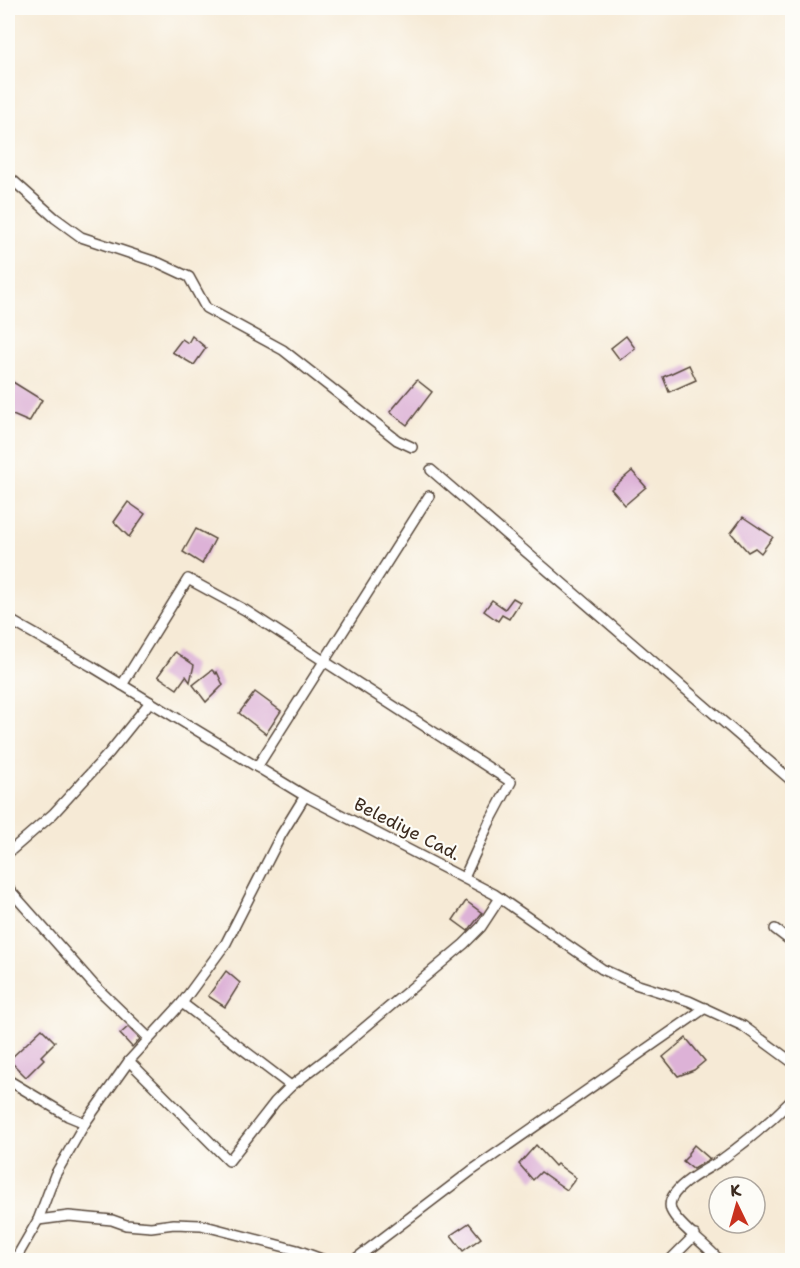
<svg xmlns="http://www.w3.org/2000/svg" width="800" height="1268" font-family="'Shantell Sans',sans-serif">
  <rect width="100%" height="100%" fill="#fdfcf7"/>
  <filter id="ink" filterUnits="userSpaceOnUse"><feTurbulence type="fractalNoise" baseFrequency=".0167" numOctaves="2"/><feDisplacementMap in="SourceGraphic" scale="12" xChannelSelector="R" yChannelSelector="G"/><feConvolveMatrix kernelMatrix="1 2 1 2 8 2 1 2 1" color-interpolation-filters="sRGB"/></filter>
  <filter id="wash" filterUnits="userSpaceOnUse"><feTurbulence type="fractalNoise" baseFrequency=".008" numOctaves="4" result="noise"/><feDisplacementMap in="SourceGraphic" scale="24" xChannelSelector="R" yChannelSelector="G"/><feGaussianBlur stdDeviation="1.35" result="paint"/><feColorMatrix in="noise" values="0 0 0 0 0 0 0 0 0 0 0 0 0 0 0 0 0 1.4 0 .05"/><feComposite in="paint" operator="in"/></filter>
  <g filter="url(#wash)">
    <rect width="100%" height="100%" fill="#f6ead6"/>
    <g id="blocks">
      <g fill="#ddb2d7">
        <polygon points="192,336 206,348 194,365 172,352 182,339 188,343"/>
        <polygon points="626,336 635,348 620,360 611,348"/>
        <polygon points="689,365 696,380 669,392 663,377"/>
        <polygon points="8,379 42,400 29,422 8,413"/>
        <polygon points="417,380 432,392 407,425 390,412"/>
        <polygon points="632,471 646,487 625,505 611,489"/>
        <polygon points="128,502 145,514 129,537 114,522"/>
        <polygon points="743,517 773,537 761,553 755,548 748,552 731,533"/>
        <polygon points="196,529 215,539 202,564 183,552"/>
        <polygon points="513,598 520,602 509,619 502,615 498,621 484,611 492,600 505,609"/>
        <polygon points="175,652 194,665 190,682 186,676 177,689 158,676"/>
        <polygon points="212,670 216,674 217,672 223,685 206,702 193,685"/>
        <polygon points="255,692 281,711 266,734 239,713"/>
        <polygon points="466,901 482,913 468,931 453,920"/>
        <polygon points="226,971 240,983 225,1007 208,996"/>
        <polygon points="128,1027 140,1039 132,1047 120,1034"/>
        <polygon points="42,1029 55,1042 41,1056 44,1059 26,1077 9,1060"/>
        <polygon points="686,1038 705,1061 694,1070 678,1076 663,1057"/>
        <polygon points="536,1145 555,1166 557,1164 576,1178 567,1190 541,1172 533,1180 519,1164"/>
        <polygon points="694,1145 710,1159 693,1169 683,1161 688,1156 688,1153"/>
        <polygon points="469,1223 481,1238 463,1251 451,1235"/>
      </g>
    </g>
  </g>
  <g filter="url(#ink)">
    <use href="#blocks" fill-opacity="0" stroke="#57473a" stroke-width="1.5"/>
    <g fill="none" stroke-linecap="round" stroke-linejoin="round">
      <defs>
        <g id="minor">
          <polyline points="8,176 55,218 81,237 159,263 189,277 206,308 283,350 397,440 412,447"/>
          <polyline points="431,470 792,781"/>
          <polyline points="8,619 91,666 305,796 494,894 602,969 635,984 689,1001 743,1026 792,1062"/>
          <polyline points="122,685 188,579 245,610 511,782 489,823 464,878"/>
          <polyline points="257,767 429,496"/>
          <polyline points="8,853 53,814 109,753 150,702"/>
          <polyline points="8,888 93,984 149,1038"/>
          <polyline points="775,929 792,942"/>
          <polyline points="182,1003 291,1086"/>
          <polyline points="129,1061 229,1161 275,1102 291,1086 338,1050 464,944 481,927 500,898"/>
          <polyline points="8,1080 68,1116 85,1123"/>
          <polyline points="38,1220 69,1216 112,1220 126,1225 151,1227 174,1224 201,1225 297,1250 324,1260"/>
          <polyline points="15,1260 38,1220 55,1175 85,1123 129,1061 182,1003 226,943 281,835 305,796"/>
          <polyline points="354,1260 471,1171 705,1008"/>
          <polyline points="670,1260 695,1235"/>
          <path d="M719,1260C707,1245 678,1226 671,1210C669,1204 671,1198 675,1193C686,1179 706,1170 721,1160C746,1142 770,1122 792,1100"/>
        </g>
      </defs>
      <use href="#minor" stroke="#57473a" stroke-width="12"/>
      <use href="#minor" stroke="#fff" stroke-width="9"/>
    </g>
  </g>
  <g text-anchor="middle" stroke-width="4.5" stroke-linejoin="round" paint-order="stroke">
    <g font-size="18" fill="#3b2a1e" stroke="#fdfcf7">
      <text transform="translate(407 829) rotate(27)" y="6">Belediye Cad.</text>
    </g>
  </g>
  <rect width="800" height="1268" fill="none" stroke="#fdfcf7" stroke-width="30"/>
  <g transform="translate(737 1205) rotate(355)"><circle r="28" fill="#fdfcf7" stroke="#afa8a0" stroke-width="1.5"/>
  <path d="M0-4.5L10 22L0 15L-10 22Z" fill="#c8321e"/>
  <text y="-9" font-size="16" font-weight="bold" text-anchor="middle" fill="#3b2a1e">K</text>
  </g>
</svg>
